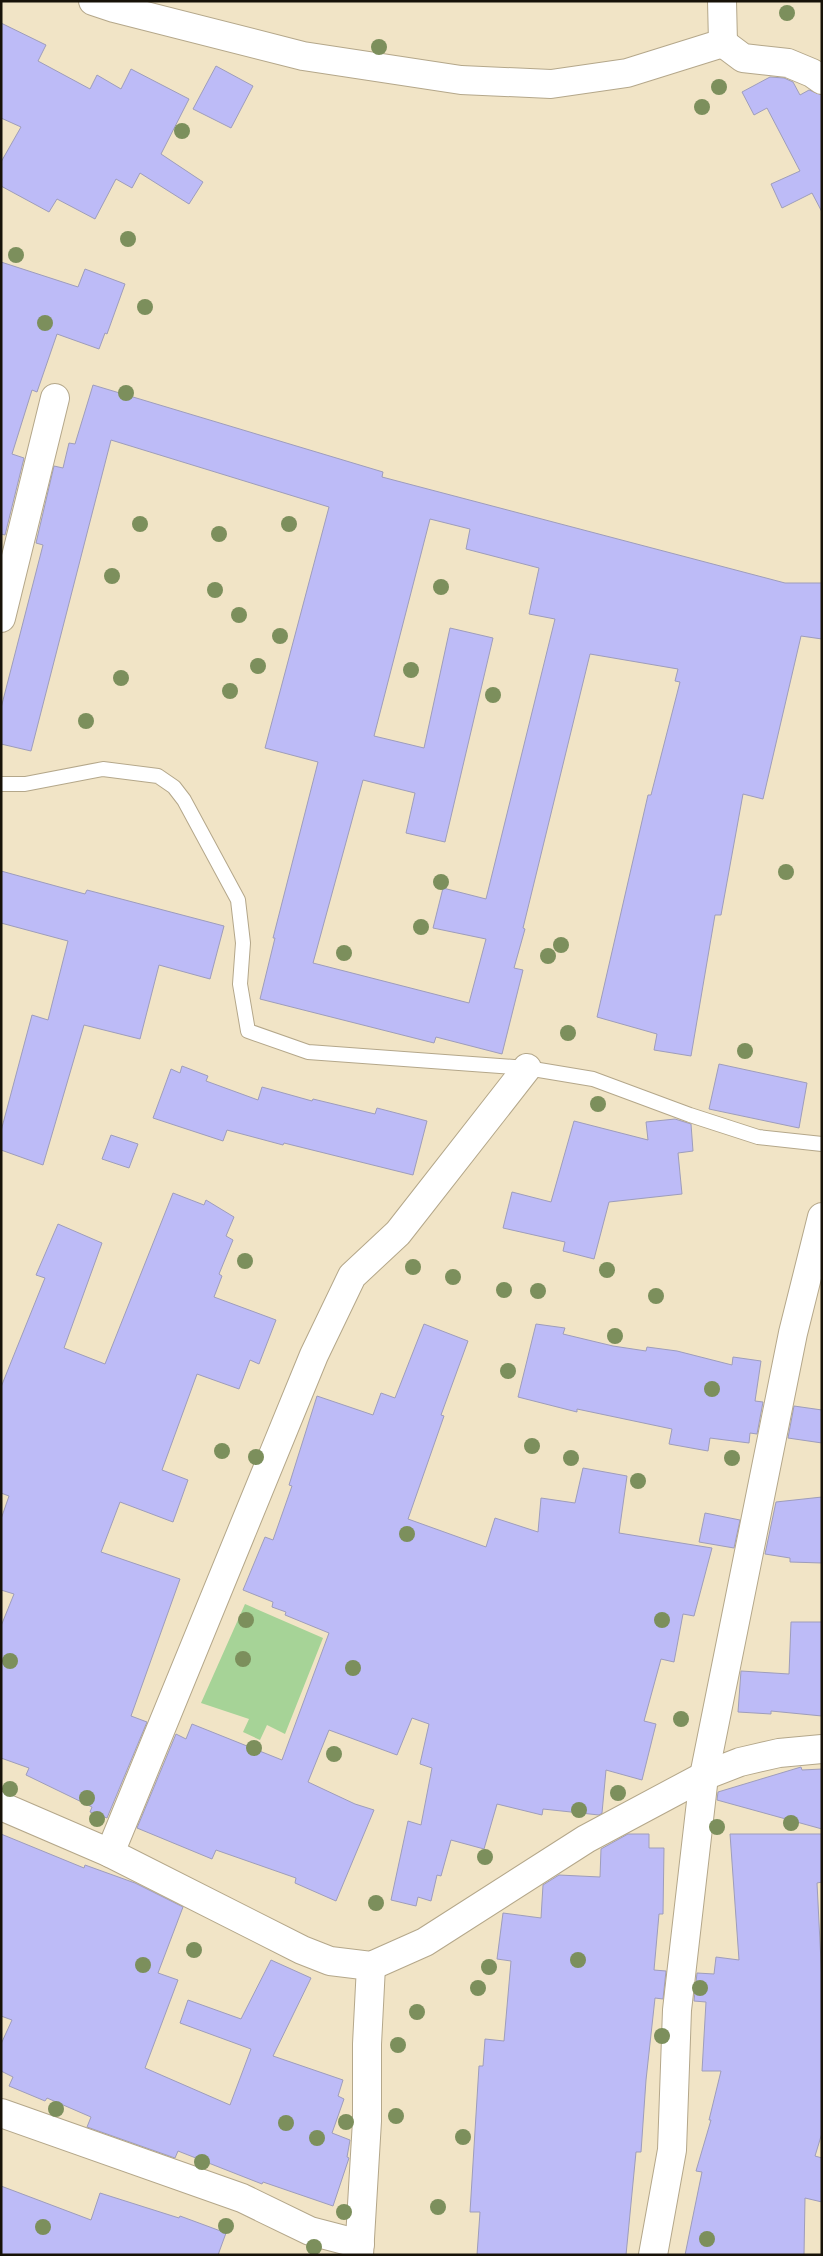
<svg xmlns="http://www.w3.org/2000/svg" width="823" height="2256" font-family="'Titillium Web',sans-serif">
  <rect width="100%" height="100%" fill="#f1e4c6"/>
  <polygon fill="#a6d397" points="245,1604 323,1638 285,1734 267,1725 260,1740 243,1732 249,1719 201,1703"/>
  <g fill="#bdbbf7" stroke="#9e9dbb" fill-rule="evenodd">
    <polygon points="1,23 46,45 38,61 90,89 97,75 121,89 131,69 189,99 161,154 203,182 189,204 140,173 132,188 116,179 95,219 57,199 49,212 1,186 1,162 21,127 1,118"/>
    <polygon points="216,66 253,86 231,128 193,109"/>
    <polygon points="770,77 784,78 793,82 800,95 809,90 822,95 822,212 812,193 782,208 771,184 800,171 767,108 754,115 742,92"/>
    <polygon points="1,262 78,287 85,269 125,284 107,334 105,333 99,349 57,334 37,392 32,390 12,454 24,458 5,535 1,534"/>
    <path d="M93,385L383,472L382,477L785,583H822V639L801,636L763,799L743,794L721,915H715L691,1056L654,1050L657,1034L597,1017L648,795H651L680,682L675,681L678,669L590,654L523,928L525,929L514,968L523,970L502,1054L436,1037L434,1043L260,999L275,938H273L318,762L265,748L329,507L111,440L31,751L1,744V708L43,545L36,543L54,466L63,468L69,443L75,444ZM430,519L470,529L466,549L539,568L529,614L555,619L486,899L443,888L433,928L486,939L469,1003L313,963L363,780L415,793L406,833L445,842L493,638L450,628L424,748L374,736Z"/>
    <polygon points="1,871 85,894 87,890 224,926 210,979 159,965 140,1039 84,1025 43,1165 1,1150 1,1131 32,1015 48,1020 68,941 1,923"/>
    <polygon points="719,1064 807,1083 799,1128 709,1109"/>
    <polygon points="182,1066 208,1076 206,1081 258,1100 262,1087 312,1101 313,1099 375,1114 377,1108 427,1121 413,1175 284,1143 283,1145 227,1130 223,1141 153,1118 171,1069 180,1073"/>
    <polygon points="675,1119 691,1124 693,1151 678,1153 682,1194 609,1202 594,1259 563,1251 565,1242 503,1228 512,1192 551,1202 574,1121 648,1140 646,1122"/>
    <polygon points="111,1135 138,1144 129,1168 102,1159"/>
    <polygon points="173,1193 204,1205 206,1200 234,1217 226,1236 233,1240 219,1274 222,1276 214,1297 276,1320 259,1364 250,1360 239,1389 197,1374 162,1470 188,1480 173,1522 120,1502 101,1552 180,1579 131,1716 147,1722 107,1818 90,1812 92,1807 26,1775 29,1768 1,1758 1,1626 14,1594 1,1590 1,1519 9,1496 1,1493 1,1387 45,1278 36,1275 58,1224 102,1243 64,1348 105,1364"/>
    <polygon points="424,1324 468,1341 441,1415 444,1416 408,1519 486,1547 495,1518 538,1532 541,1498 575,1503 583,1468 627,1476 619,1533 712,1548 694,1616 683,1614 674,1662 661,1659 644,1721 656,1724 642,1780 606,1770 602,1813 599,1815 543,1809 542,1815 497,1804 484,1849 451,1840 441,1876 437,1875 431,1901 418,1897 416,1906 391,1900 408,1821 421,1825 432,1768 420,1764 429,1724 412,1718 397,1755 329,1730 308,1782 355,1804 374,1810 336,1901 295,1883 296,1878 216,1850 212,1859 137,1828 176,1734 186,1739 192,1724 282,1760 329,1633 285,1615 286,1612 272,1607 273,1602 243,1590 265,1537 273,1540 292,1486 289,1485 317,1396 373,1415 381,1393 395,1398"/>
    <polygon points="536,1324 565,1328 563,1334 613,1346 646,1351 647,1347 677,1351 732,1365 733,1357 761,1361 755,1401 763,1402 757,1434 750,1433 749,1443 710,1438 708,1451 669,1444 672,1429 577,1409 577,1412 518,1397"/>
    <polygon points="794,1406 822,1410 822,1443 788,1438"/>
    <polygon points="822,1497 822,1563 790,1562 790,1558 765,1554 776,1502"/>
    <polygon points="705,1513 740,1520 734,1548 699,1542"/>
    <polygon points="791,1622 822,1622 822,1716 771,1711 771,1714 738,1712 741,1671 789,1674"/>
    <polygon points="801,1767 802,1770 822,1769 822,1829 717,1800 718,1792"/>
    <polygon points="1,1834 84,1868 85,1865 135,1883 183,1907 158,1973 178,1980 145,2068 230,2105 251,2049 180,2023 188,2000 241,2019 271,1960 311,1978 273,2056 343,2080 338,2096 344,2099 332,2133 350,2140 347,2157 349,2158 333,2206 263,2182 262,2184 178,2151 175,2158 87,2127 91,2117 47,2098 45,2101 9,2086 13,2077 1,2071 1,2044 12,2020 1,2016"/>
    <polygon points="628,1834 649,1834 649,1848 664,1848 663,1914 659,1914 654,1970 666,1971 663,1999 655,1998 646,2080 641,2152 636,2152 626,2255 477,2255 480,2212 470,2212 479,2066 483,2066 485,2039 504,2041 511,1961 497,1959 503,1913 541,1918 543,1885 559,1875 600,1877 601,1849"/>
    <polygon points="730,1834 822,1834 822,1882 817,1883 822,1982 822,2133 815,2156 822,2158 822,2202 805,2198 804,2255 685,2255 702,2172 696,2171 711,2120 709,2120 721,2071 702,2071 706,2002 694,2001 697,1973 714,1974 716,1957 739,1960"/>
    <polygon points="1,2186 91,2220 100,2193 179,2218 180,2216 226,2233 218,2255 1,2255"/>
  </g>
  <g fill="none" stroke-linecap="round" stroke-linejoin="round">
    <defs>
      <polyline id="lane" points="1,784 25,784 103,769 158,776 174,787 184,800 238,900 243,943 240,984 248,1031 308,1052 527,1068 593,1079 690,1115 758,1137 822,1144"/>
      <g id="street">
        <polyline points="723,43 743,58 788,63 812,73 822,80"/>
        <polyline points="1,618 55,398"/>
        <polyline points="1,1806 110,1853 302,1950 330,1961 371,1966 425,1942 586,1839 704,1776 740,1762 779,1753 822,1749"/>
        <polyline points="110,1853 314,1355 352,1276 398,1233 527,1068"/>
        <polyline points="1,2113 242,2198 310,2231 360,2244"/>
        <polyline points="359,2255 367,2121 367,2044 371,1966"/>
        <polyline points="653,2255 672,2150 677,2010 704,1776 793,1333 822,1217"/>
      </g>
      <polyline id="secondary" points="93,1 114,8 303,56 461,80 551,84 627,73 723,43 722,1"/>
    </defs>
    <use href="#lane" stroke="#b4a78a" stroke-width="16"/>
    <use href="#street" stroke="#b4a78a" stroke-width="30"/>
    <use href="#secondary" stroke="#b4a78a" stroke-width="30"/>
    <use href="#lane" stroke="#fff" stroke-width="14"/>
    <use href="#street" stroke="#fff" stroke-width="28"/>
    <use href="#secondary" stroke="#fff" stroke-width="28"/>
  </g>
  <g fill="#7c8f5c">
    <circle cx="787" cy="13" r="8"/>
    <circle cx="379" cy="47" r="8"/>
    <circle cx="719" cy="87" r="8"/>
    <circle cx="702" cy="107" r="8"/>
    <circle cx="182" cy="131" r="8"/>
    <circle cx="128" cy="239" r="8"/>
    <circle cx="16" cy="255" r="8"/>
    <circle cx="145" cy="307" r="8"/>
    <circle cx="45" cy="323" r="8"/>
    <circle cx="126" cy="393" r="8"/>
    <circle cx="140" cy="524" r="8"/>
    <circle cx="289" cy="524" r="8"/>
    <circle cx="219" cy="534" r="8"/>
    <circle cx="112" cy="576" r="8"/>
    <circle cx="441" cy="587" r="8"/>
    <circle cx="215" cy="590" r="8"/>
    <circle cx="239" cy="615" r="8"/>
    <circle cx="280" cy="636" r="8"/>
    <circle cx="258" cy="666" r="8"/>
    <circle cx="411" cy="670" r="8"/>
    <circle cx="121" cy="678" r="8"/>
    <circle cx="230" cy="691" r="8"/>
    <circle cx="493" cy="695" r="8"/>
    <circle cx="86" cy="721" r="8"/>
    <circle cx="786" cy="872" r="8"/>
    <circle cx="441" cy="882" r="8"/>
    <circle cx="421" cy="927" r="8"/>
    <circle cx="561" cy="945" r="8"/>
    <circle cx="344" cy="953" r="8"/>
    <circle cx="548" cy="956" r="8"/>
    <circle cx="568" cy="1033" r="8"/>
    <circle cx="745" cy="1051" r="8"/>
    <circle cx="598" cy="1104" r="8"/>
    <circle cx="245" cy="1261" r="8"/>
    <circle cx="413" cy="1267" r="8"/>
    <circle cx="607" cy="1270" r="8"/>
    <circle cx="453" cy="1277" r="8"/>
    <circle cx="504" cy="1290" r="8"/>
    <circle cx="538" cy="1291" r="8"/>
    <circle cx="656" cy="1296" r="8"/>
    <circle cx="615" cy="1336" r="8"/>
    <circle cx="508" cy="1371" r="8"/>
    <circle cx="712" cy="1389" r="8"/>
    <circle cx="532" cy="1446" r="8"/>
    <circle cx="222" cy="1451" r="8"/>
    <circle cx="256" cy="1457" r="8"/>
    <circle cx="571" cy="1458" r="8"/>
    <circle cx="732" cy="1458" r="8"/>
    <circle cx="638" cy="1481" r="8"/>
    <circle cx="407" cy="1534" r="8"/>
    <circle cx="246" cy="1620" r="8"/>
    <circle cx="662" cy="1620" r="8"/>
    <circle cx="243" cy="1659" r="8"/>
    <circle cx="10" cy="1661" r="8"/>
    <circle cx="353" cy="1668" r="8"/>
    <circle cx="681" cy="1719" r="8"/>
    <circle cx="254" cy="1748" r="8"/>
    <circle cx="334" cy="1754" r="8"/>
    <circle cx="10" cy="1789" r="8"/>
    <circle cx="618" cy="1793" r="8"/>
    <circle cx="87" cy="1798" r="8"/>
    <circle cx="579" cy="1810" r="8"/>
    <circle cx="97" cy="1819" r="8"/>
    <circle cx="791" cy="1823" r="8"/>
    <circle cx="717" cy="1827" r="8"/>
    <circle cx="485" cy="1857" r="8"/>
    <circle cx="376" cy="1903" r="8"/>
    <circle cx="194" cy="1950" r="8"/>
    <circle cx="578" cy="1960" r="8"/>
    <circle cx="143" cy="1965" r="8"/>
    <circle cx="489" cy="1967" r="8"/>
    <circle cx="478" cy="1988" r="8"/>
    <circle cx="700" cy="1988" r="8"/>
    <circle cx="417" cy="2012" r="8"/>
    <circle cx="662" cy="2036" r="8"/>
    <circle cx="398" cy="2045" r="8"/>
    <circle cx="56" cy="2109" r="8"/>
    <circle cx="396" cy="2116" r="8"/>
    <circle cx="346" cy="2122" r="8"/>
    <circle cx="286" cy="2123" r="8"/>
    <circle cx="463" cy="2137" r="8"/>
    <circle cx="317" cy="2138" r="8"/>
    <circle cx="202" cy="2162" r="8"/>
    <circle cx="438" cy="2207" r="8"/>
    <circle cx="344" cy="2212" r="8"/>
    <circle cx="226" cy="2226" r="8"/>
    <circle cx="43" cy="2227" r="8"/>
    <circle cx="707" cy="2239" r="8"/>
    <circle cx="314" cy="2247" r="8"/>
  </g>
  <rect width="823" height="2256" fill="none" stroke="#171208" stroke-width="5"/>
</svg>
